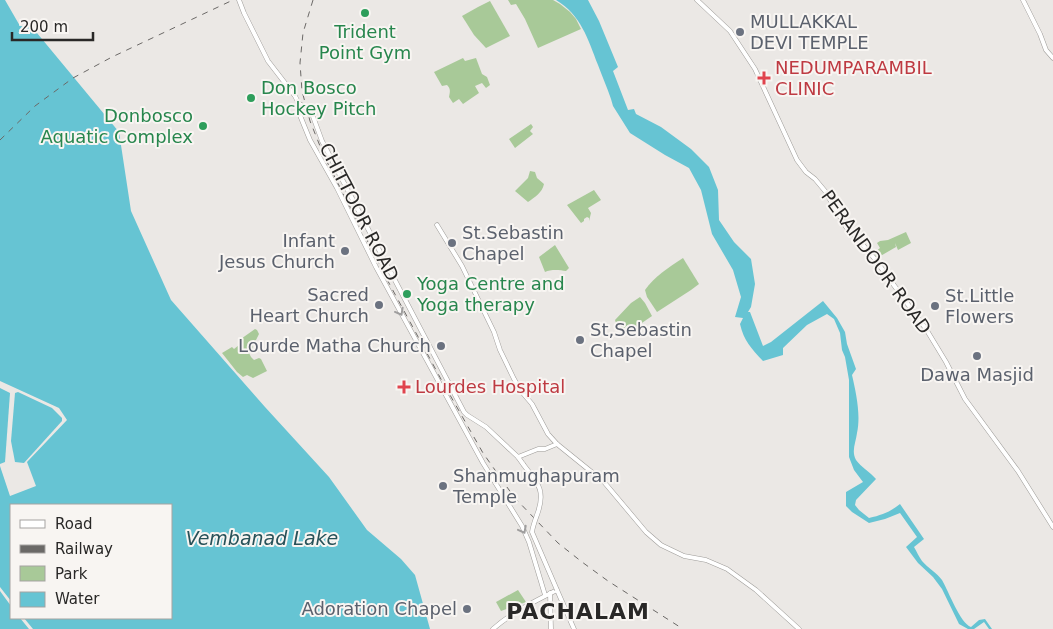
<svg xmlns="http://www.w3.org/2000/svg" width="1053" height="629" font-family="'DejaVu Sans',sans-serif">
  <rect width="100%" height="100%" fill="#ebe8e5"/>
  <g fill="#a8c998">
    <polygon points="508,0 553,0 560,4 570,12 576,19 581,29 538,48 525,19 516,4 511,5"/>
    <polygon points="490,1 510,36 486,48 474,35 462,16 478,7"/>
    <path d="M463,58L465,61L476,58L482,74L487,77L490,85L486,88L482,83L475,86L479,93L463,104L459,99L453,103L449,97C450,92 451,89 447,85L442,86L434,72Z"/>
    <polygon points="531,124 533,127 530,131 533,134 515,148 509,139"/>
    <path d="M530,171L535,172L537,178L544,184C542,193 535,197 528,202L515,191L528,178Z"/>
    <polygon points="594,190 601,200 588,208 591,213 589,221 589,218 587,217 584,219 584,221 581,223 567,205"/>
    <polygon points="906,232 911,243 898,250 895,243 896,247 877,258 874,253 880,248 877,243 880,241 888,240"/>
    <path d="M555,245L569,268L566,271C560,270 551,269 545,272L539,257Z"/>
    <path d="M683,258L699,284L691,290L657,312L647,297L645,290C654,277 669,267 683,258Z"/>
    <polygon points="640,297 645,303 652,316 636,327 628,325 624,328 616,323 615,320 631,303"/>
    <polygon points="255,329 257,330 259,334 256,340 253,343 253,350 249,353 251,357 254,360 259,358 261,359 267,371 253,378 247,375 243,377 237,372 222,353 232,347 234,349 239,345 238,341"/>
    <polygon points="518,590 526,602 501,611 496,602"/>
  </g>
  <g fill="#66c4d3">
    <polygon points="0,0 5,0 20,26 32,27 119,132 131,211 171,300 265,407 329,477 367,530 401,559 415,575 430,629 33,629 24,618 171,618 171,505 11,505 11,601 0,587 0,466 10,496 36,486 27,462 67,420 59,408 0,381"/>
    <path d="M556,0H588L599,21L618,67L613,71L628,110L634,109L636,114L661,127L691,149L709,167L718,190L719,220L734,242L751,259L755,284L751,307L748,312H750L763,346L771,342L823,301L837,318L845,332L847,344L856,369L852,375C856,393 861,414 857,433C856,442 851,451 856,460C861,467 870,472 876,479L856,500L855,505L859,510L869,518C882,515 890,512 900,504L924,539L914,547C917,552 919,557 922,561C928,568 937,573 942,580C949,592 960,623 971,627L979,620L985,619L992,629H989L984,622L974,629H968L959,624L942,589L933,577L918,563L906,547L917,537L900,513L885,519L869,523L852,512L846,506V492L863,482L854,470L849,457V380L845,357L842,350L840,333L834,319L827,314L807,325L783,348V355L763,361C751,348 744,341 740,324L743,318L735,317L741,297L733,270L712,234L701,190L689,168L665,155L630,133L613,106L611,99C607,87 602,76 598,65C588,39 581,15 556,0Z"/>
    <polygon points="0,388 10,393 5,462 0,464"/>
    <polygon points="18,392 52,408 62,418 62,421 24,463 15,462 11,441 15,393"/>
    <polygon points="0,591 11,606 11,618 20,618 29,629 0,629"/>
  </g>
  <g fill="none" stroke-linecap="round" stroke-linejoin="round">
    <defs>
      <g id="secondary">
        <polyline points="239,0 244,13 268,61 295,96 298,102 299,113 310,140 337,188 376,267 483,463 522,526 529,542 545,595"/>
        <polyline points="697,0 730,31 755,69 797,160 806,172 815,179 825,191 846,227 857,238 874,258 926,329 946,362 965,399 1018,471 1053,527"/>
        <polyline points="1023,0 1040,34 1046,50 1053,58"/>
        <polyline points="298,103 311,111 322,141 464,412 467,415 486,427 518,457 523,464"/>
        <polyline points="437,225 462,266 494,332 500,350 514,379 521,391 532,404 548,434 557,444 604,482 646,532 661,545 684,556 706,560 727,569 756,590 799,629"/>
        <polyline points="518,457 538,449 545,449 557,444"/>
        <polyline points="550,593 551,629"/>
        <path d="M493,629C511,613 535,601 557,590L574,629"/>
      </g>
    </defs>
    <use href="#secondary" stroke="#9e9c99" stroke-width="5"/>
    <use href="#secondary" stroke="#fff" stroke-width="4"/>
    <g stroke="#6b6967" stroke-width="1" stroke-dasharray="6 6" stroke-linecap="butt">
      <polyline points="313,0 303,33 300,63 302,91 310,121 324,156 390,285 442,381 483,453 514,497 558,543 582,562 608,581 683,629"/>
      <polyline points="0,140 35,106 73,78 112,57 233,0"/>
    </g>
    <defs>
      <path id="secondary-bridge" d="M523,464C536,482 546,488 538,512C536,518 533,525 532,532L557,590"/>
    </defs>
    <use href="#secondary-bridge" stroke="#9e9c99" stroke-width="5" stroke-linecap="butt"/>
    <use href="#secondary-bridge" stroke="#fff" stroke-width="4"/>
  </g>
  <defs><path id="oneway-chevron" d="M-2-3.5L2.5 0L-2 3.5" fill="none" stroke-width="1.6" stroke-linecap="round" stroke-linejoin="round" transform="scale(1.25)"/></defs>
  <g stroke="#9f9e9e">
    <use href="#oneway-chevron" transform="translate(400 312) rotate(61)"/>
    <use href="#oneway-chevron" transform="translate(523 530) rotate(62)"/>
  </g>
  <g fill="#2e9e5b" stroke="#f8f5f2" stroke-width="2">
    <circle cx="365" cy="13" r="5"/>
    <circle cx="251" cy="98" r="5"/>
    <circle cx="203" cy="126" r="5"/>
    <circle cx="407" cy="294" r="5"/>
  </g>
  <g fill="#6b7280" stroke="#f8f5f2" stroke-width="2">
    <circle cx="740" cy="32" r="5"/>
    <circle cx="452" cy="243" r="5"/>
    <circle cx="345" cy="251" r="5"/>
    <circle cx="379" cy="305" r="5"/>
    <circle cx="935" cy="306" r="5"/>
    <circle cx="580" cy="340" r="5"/>
    <circle cx="441" cy="346" r="5"/>
    <circle cx="977" cy="356" r="5"/>
    <circle cx="443" cy="486" r="5"/>
    <circle cx="467" cy="609" r="5"/>
  </g>
  <g fill="#e0444e" stroke="#f8f5f2" stroke-width="2">
    <path d="M761.5 70.5h5v5h5v5h-5v5h-5v-5h-5v-5h5z"/>
    <path d="M401.5 379.5h5v5h5v5h-5v5h-5v-5h-5v-5h5z"/>
  </g>
  <g text-anchor="middle" stroke-width="4" stroke-linejoin="round" paint-order="stroke">
    <g font-size="18" fill="#5b616d" stroke="#f8f5f2" text-anchor="start">
      <text x="750" y="28">MULLAKKAL<tspan x="750" dy="21">DEVI TEMPLE</tspan></text>
      <text x="462" y="239">St.Sebastin<tspan x="462" dy="21">Chapel</tspan></text>
      <text x="335" y="247" text-anchor="end">Infant<tspan x="335" dy="21">Jesus Church</tspan></text>
      <text x="369" y="301" text-anchor="end">Sacred<tspan x="369" dy="21">Heart Church</tspan></text>
      <text x="945" y="302">St.Little<tspan x="945" dy="21">Flowers</tspan></text>
      <text x="590" y="336">St,Sebastin<tspan x="590" dy="21">Chapel</tspan></text>
      <text x="431" y="352" text-anchor="end">Lourde Matha Church</text>
      <text x="977" y="381" text-anchor="middle">Dawa Masjid</text>
      <text x="453" y="482">Shanmughapuram<tspan x="453" dy="21">Temple</tspan></text>
      <text x="457" y="615" text-anchor="end">Adoration Chapel</text>
    </g>
    <g font-size="18" fill="#27864d" stroke="#f8f5f2" text-anchor="start">
      <text x="365" y="38" text-anchor="middle">Trident<tspan x="365" dy="21">Point Gym</tspan></text>
      <text x="261" y="94">Don Bosco<tspan x="261" dy="21">Hockey Pitch</tspan></text>
      <text x="193" y="122" text-anchor="end">Donbosco<tspan x="193" dy="21">Aquatic Complex</tspan></text>
      <text x="417" y="290">Yoga Centre and<tspan x="417" dy="21">Yoga therapy</tspan></text>
    </g>
    <g font-size="18" fill="#be3a42" stroke="#f8f5f2" text-anchor="start">
      <text x="775" y="74">NEDUMPARAMBIL<tspan x="775" dy="21">CLINIC</tspan></text>
      <text x="415" y="393">Lourdes Hospital</text>
    </g>
    <g font-size="18" fill="#292827" stroke="#f8f5f2">
      <text transform="translate(359 212) rotate(63)" y="6">CHITTOOR ROAD</text>
      <text transform="translate(876 262) rotate(54)" y="6">PERANDOOR ROAD</text>
    </g>
    <g font-size="19" font-style="italic" fill="#285259" stroke="#f8f5f2">
      <text x="262" y="545">Vembanad Lake</text>
    </g>
    <g font-size="22" font-weight="bold" letter-spacing="1" fill="#292827" stroke="#f8f5f2">
      <text x="578" y="619">PACHALAM</text>
    </g>
  </g>
  <rect x="10" y="504" width="162" height="115" fill="#f8f5f2" stroke="#a5a3a1"/>
  <rect x="20" y="520" width="25" height="8" fill="#ffffff" stroke="#a5a3a1"/>
  <text x="55" y="529" font-size="15" fill="#292827">Road</text>
  <rect x="20" y="545" width="25" height="8" fill="#6b6967" stroke="#a5a3a1"/>
  <text x="55" y="554" font-size="15" fill="#292827">Railway</text>
  <rect x="20" y="566" width="25" height="15" fill="#a8c998" stroke="#a5a3a1"/>
  <text x="55" y="579" font-size="15" fill="#292827">Park</text>
  <rect x="20" y="592" width="25" height="15" fill="#66c4d3" stroke="#a5a3a1"/>
  <text x="55" y="604" font-size="15" fill="#292827">Water</text>
  <path d="M12 32v8h81v-8" fill="none" stroke="#292827" stroke-width="2.5"/>
  <text x="20" y="32" font-size="15" fill="#292827" stroke="#f8f5f2" stroke-width="4" paint-order="stroke">200 m</text>
</svg>
